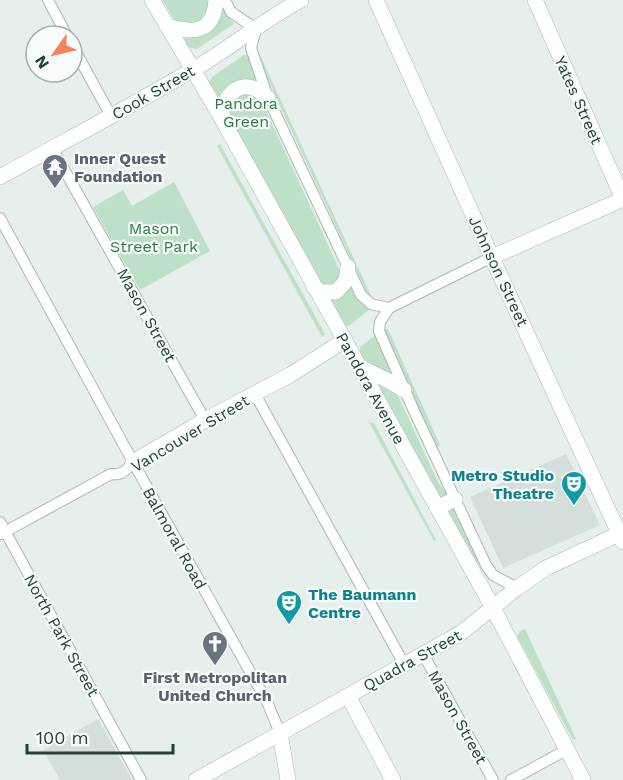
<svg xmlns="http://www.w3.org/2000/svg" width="623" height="780" font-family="'Work Sans',sans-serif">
  <rect width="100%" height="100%" fill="#e6efeb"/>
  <g fill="#d4dfda">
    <polygon points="566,454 600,525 503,568 470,497"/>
    <polygon points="98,719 132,780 60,780 43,750"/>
  </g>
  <g fill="#bfe0c8">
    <polygon points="162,0 210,0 211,6 198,25 176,22"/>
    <polygon points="222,7 234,24 197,49 188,47 182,36"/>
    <polygon points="259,53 372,298 366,291 256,54"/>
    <polygon points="244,55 248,55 258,83 219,101 208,84 212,77"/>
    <polygon points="238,94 252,94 262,102 341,273 338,285 322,285 227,118 228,105"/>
    <polygon points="220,144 325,334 322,337 217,146"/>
    <polygon points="174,182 210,251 140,290 93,207 123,190 132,206"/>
    <polygon points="350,283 371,308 350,325 345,327 327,297"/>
    <polygon points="388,329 440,445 436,447 383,330"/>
    <polygon points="376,335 393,375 365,364 360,353 360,347"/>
    <polygon points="373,378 397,394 439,484 446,492 446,498 441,500"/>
    <polygon points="369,422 374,423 436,540 434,541"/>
    <polygon points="453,507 479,560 477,562 446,513 447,510"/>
    <polygon points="525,629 576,739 573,740 517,636 520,631"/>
  </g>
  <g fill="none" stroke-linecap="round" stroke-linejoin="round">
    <defs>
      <g id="street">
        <polyline points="48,0 67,36"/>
        <polyline points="225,0 231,12 256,29 251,48 268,98 361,295 371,304 389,308"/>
        <polyline points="72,45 111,116"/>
        <polyline points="52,148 205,420"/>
        <polyline points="0,218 133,462 268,704 280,733"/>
        <polyline points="492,257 389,308 380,322 379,331 414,411 486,565 493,575 517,588"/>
        <polyline points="255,394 404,664"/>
        <polyline points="0,522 141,780"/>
        <path d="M1,534L111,474C121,476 127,470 133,462"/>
        <polyline points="423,654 493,780"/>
        <polyline points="511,780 568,749"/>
      </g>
      <g id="secondary">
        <polyline points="152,0 222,119 493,608 583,780"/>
        <polyline points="376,0 504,284 623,542"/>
        <polyline points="535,0 623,199"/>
        <path d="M167,26C193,34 214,33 216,0"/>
        <path d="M222,119C221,101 235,80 256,89C260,91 264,95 268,98"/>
        <path d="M0,177C67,140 135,104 201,65C235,44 266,19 301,0"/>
        <polyline points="492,257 623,199"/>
        <polyline points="314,287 321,292 336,292 346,281 348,267"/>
        <polyline points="360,367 389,381 404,390"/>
        <polyline points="133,462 205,420 290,375 345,340"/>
        <polyline points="437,508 455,499"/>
        <polyline points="348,696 393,780"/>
        <polyline points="280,733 288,780"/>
        <polyline points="196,780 461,633 517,588 546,568 623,532"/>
      </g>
    </defs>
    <use href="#street" stroke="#a8b8b2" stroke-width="12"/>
    <use href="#secondary" stroke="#a4bbb3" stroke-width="16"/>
    <use href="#street" stroke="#fff" stroke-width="10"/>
    <use href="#secondary" stroke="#fff" stroke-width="15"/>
  </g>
  <defs>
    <symbol id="temple-pin" viewBox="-11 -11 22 30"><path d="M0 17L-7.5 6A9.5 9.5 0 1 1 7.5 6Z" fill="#6b7280" stroke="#f7fbf9"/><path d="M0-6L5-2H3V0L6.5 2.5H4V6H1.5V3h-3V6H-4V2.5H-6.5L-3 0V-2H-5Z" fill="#fff"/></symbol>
    <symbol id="theatre-pin" viewBox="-11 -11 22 30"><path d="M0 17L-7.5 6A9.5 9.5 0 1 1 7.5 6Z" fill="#0f9aa8" stroke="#f7fbf9"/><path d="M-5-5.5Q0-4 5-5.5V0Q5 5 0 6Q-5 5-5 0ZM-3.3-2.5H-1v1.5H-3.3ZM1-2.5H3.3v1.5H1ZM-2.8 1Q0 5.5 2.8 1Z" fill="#fff"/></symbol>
    <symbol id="church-pin" viewBox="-11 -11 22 30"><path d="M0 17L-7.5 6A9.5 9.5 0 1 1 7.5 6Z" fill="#6b7280" stroke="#f7fbf9"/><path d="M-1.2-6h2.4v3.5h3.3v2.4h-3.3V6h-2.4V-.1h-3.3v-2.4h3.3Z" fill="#fff"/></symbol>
  </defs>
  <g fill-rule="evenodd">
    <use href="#temple-pin" x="40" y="152" width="30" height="40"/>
    <use href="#theatre-pin" x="559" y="469" width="30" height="40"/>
    <use href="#theatre-pin" x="274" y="588" width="30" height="40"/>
    <use href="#church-pin" x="200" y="629" width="30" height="40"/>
  </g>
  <g text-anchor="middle" stroke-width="4.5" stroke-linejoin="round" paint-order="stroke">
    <g font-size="16" fill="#24423a" stroke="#f7fbf9">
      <text transform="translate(153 92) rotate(-30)" y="6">Cook Street</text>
      <text transform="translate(579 100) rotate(66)" y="6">Yates Street</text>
      <text transform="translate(499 271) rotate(65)" y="6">Johnson Street</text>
      <text transform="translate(147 315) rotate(61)" y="6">Mason Street</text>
      <text transform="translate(371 388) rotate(61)" y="6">Pandora Avenue</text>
      <text transform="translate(190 433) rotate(-31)" y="6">Vancouver Street</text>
      <text transform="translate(175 538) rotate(61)" y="6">Balmoral Road</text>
      <text transform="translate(62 635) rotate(61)" y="6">North Park Street</text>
      <text transform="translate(412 660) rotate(-29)" y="6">Quadra Street</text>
      <text transform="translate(458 717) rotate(61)" y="6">Mason Street</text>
    </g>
    <g font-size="16" fill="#2d7a4b" stroke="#f7fbf9">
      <text x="246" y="109">Pandora<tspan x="246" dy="18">Green</tspan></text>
      <text x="154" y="234">Mason<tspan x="154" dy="18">Street Park</tspan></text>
    </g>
    <g font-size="16" font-weight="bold" fill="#5b616d" stroke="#f7fbf9" text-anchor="start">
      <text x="74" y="164">Inner Quest<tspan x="74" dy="18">Foundation</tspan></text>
      <text x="215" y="683" text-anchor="middle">First Metropolitan<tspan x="215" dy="18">United Church</tspan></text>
    </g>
    <g font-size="16" font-weight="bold" fill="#0d838f" stroke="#f7fbf9" text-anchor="end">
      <text x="554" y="481">Metro Studio<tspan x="554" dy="18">Theatre</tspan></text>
      <text x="308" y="600" text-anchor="start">The Baumann<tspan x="308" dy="18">Centre</tspan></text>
    </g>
  </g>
  <g transform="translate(54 54) rotate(236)"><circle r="28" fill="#f7fbf9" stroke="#a3b1ad" stroke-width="1.5"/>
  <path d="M0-4.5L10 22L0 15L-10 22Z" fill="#f4845f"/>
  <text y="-9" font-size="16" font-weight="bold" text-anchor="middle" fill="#24423a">N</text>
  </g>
  <path d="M27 744v9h146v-9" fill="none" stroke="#24423a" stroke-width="3"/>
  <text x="36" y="744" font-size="18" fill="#24423a" stroke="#f7fbf9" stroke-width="4.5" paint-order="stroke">100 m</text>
</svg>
